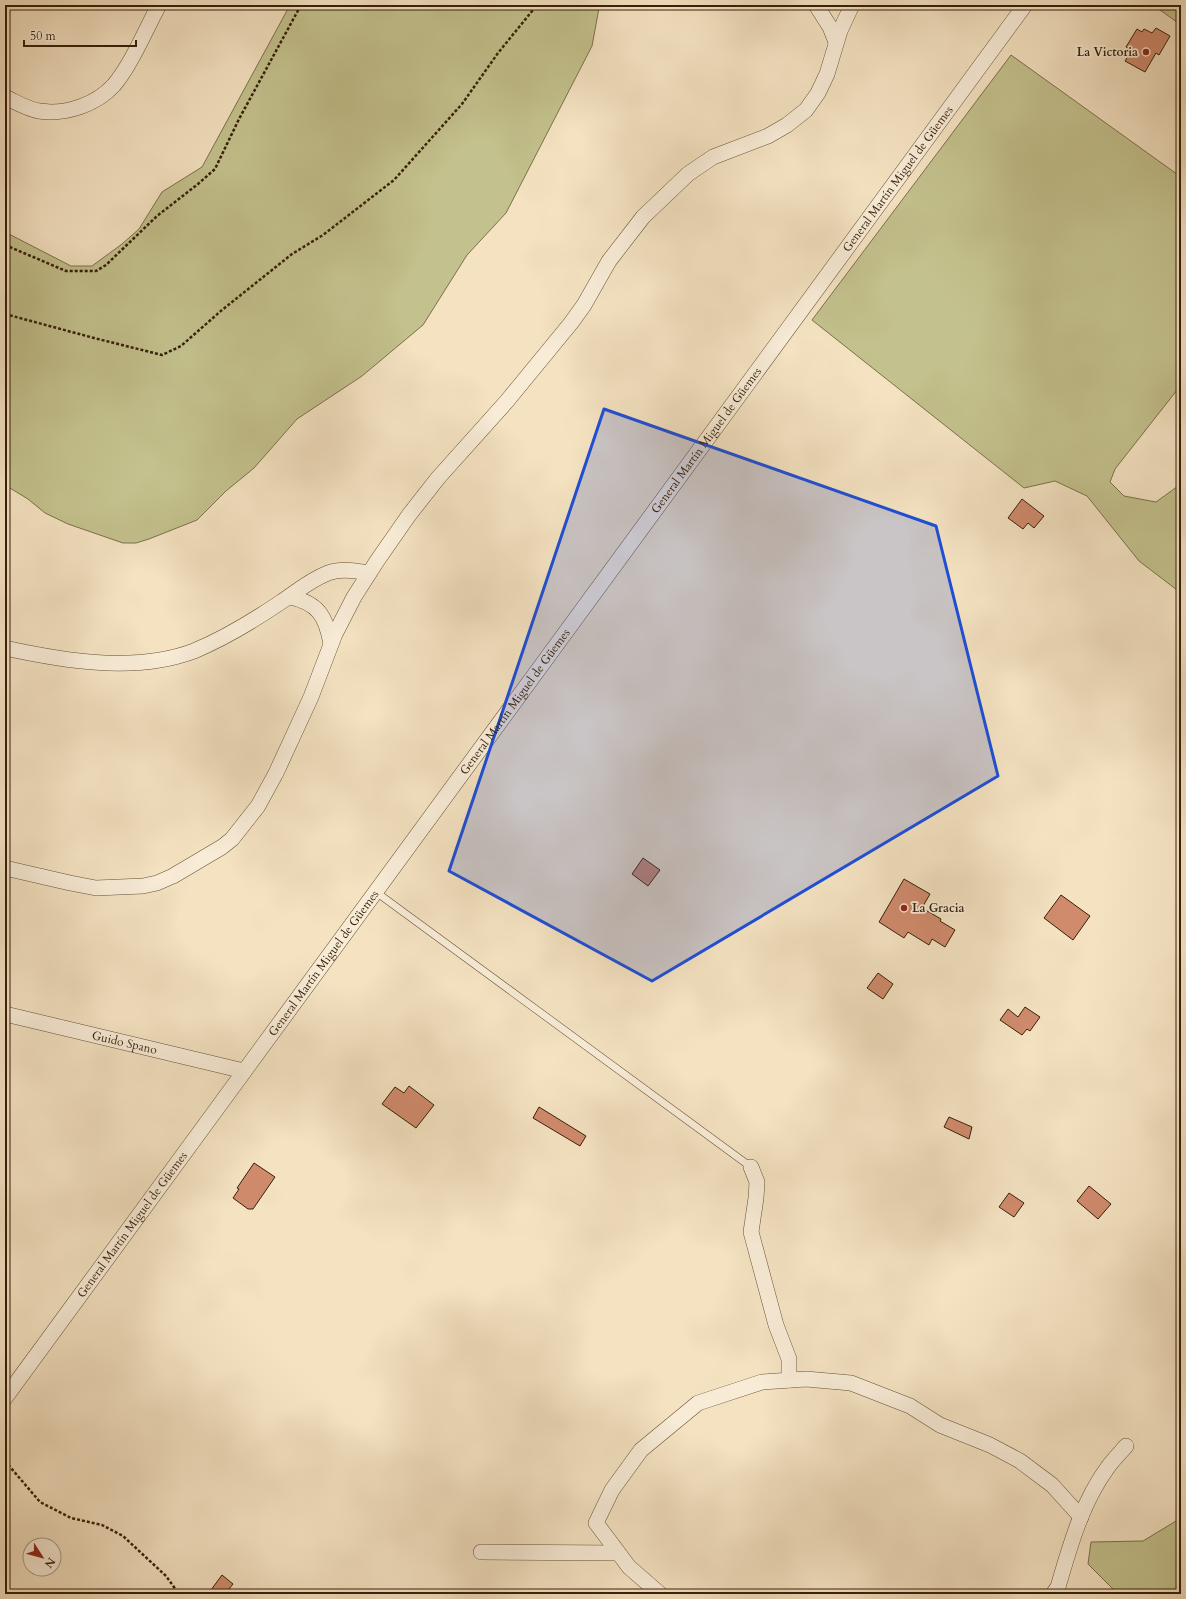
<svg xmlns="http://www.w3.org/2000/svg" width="1186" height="1599" font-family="Cardo,serif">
  <rect width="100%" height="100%" fill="#f4e2c1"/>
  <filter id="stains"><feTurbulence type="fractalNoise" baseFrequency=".005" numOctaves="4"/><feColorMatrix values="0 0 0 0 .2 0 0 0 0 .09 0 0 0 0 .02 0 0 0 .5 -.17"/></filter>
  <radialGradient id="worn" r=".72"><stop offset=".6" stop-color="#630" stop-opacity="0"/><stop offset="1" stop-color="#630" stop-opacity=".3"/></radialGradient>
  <g fill="#c3c18d" stroke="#7c704a">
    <polygon points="290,5 599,5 599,8 592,46 506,213 467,255 423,325 362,376 297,419 254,468 226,491 197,520 149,539 136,543 123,543 68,524 45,513 28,499 5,485 5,232 71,266 92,266 122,244 139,229 162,192 202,167"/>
    <polygon points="1153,5 1181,5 1181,25"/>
    <polygon points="1011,55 1181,177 1181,385 1115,469 1110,482 1124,496 1156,502 1181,484 1181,593 1139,561 1087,496 1055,481 1024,488 812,320"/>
    <polygon points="1181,1518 1181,1594 1118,1594 1088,1564 1091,1542 1143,1541"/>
  </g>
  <g fill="#d08b6d" stroke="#361f08">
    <polygon points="1156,28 1170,36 1159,55 1156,53 1145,72 1125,61 1132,50 1126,47 1137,29 1142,32 1144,29 1152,33"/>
    <polygon points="1022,499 1044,516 1034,528 1028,523 1023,529 1008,518"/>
    <polygon points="643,858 660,870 648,886 632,874"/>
    <polygon points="904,879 930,894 922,908 941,919 940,921 955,930 945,947 932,939 929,945 908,932 904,938 879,922"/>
    <polygon points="1061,895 1090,916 1073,940 1044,918"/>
    <polygon points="878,973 893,984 883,999 867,988"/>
    <polygon points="1025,1007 1040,1017 1030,1031 1027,1029 1022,1035 1000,1020 1008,1009 1018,1017"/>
    <polygon points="409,1086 434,1105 416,1128 382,1104 395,1087 404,1093"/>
    <polygon points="539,1107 586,1136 580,1146 533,1118"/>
    <polygon points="949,1117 972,1127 969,1139 944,1127"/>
    <polygon points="254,1163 275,1177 253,1209 248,1209 233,1198 239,1189 237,1188"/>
    <polygon points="1089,1186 1111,1204 1098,1219 1077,1201"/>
    <polygon points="1009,1193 1024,1203 1014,1217 999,1207"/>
    <polygon points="222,1575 233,1584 225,1594 208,1594"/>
  </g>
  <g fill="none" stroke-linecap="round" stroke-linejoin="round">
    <defs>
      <polyline id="service" points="376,892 751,1167"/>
      <g id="minor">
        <polyline points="816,5 830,27 836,42"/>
        <path d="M5,97C16,102 27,109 39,111C65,115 96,105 114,85C131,65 146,29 159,5"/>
        <path d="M290,597C318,603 326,616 331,644"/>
        <path d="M5,648C64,661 136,673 194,651C225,638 253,621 281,602C296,592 310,580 328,573C342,568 355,571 369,573"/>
        <polyline points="5,868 70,883 96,888 143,886 157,883 173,876 222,847 232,839 258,806 276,773 311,697 335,634 354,597 377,561 409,515 438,478 507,401 571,323 584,305 609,261 643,217 688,174 713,157 768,136 787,125 806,110 818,93 827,74 840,31 852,5"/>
        <path id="s1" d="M5,1014L244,1071"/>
        <polyline points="751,1167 757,1182 756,1198 751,1232 776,1325 789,1359 789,1380"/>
        <path id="s2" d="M5,1398L1025,5"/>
        <polyline points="481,1552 618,1553"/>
        <polyline points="660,1594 629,1567 596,1523 612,1490 641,1450 698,1403 762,1382 806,1379 851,1383 910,1406 940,1425 990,1445 1020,1461 1052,1485 1081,1517"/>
        <path d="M1053,1594L1058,1587C1070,1546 1082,1502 1108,1467C1113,1460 1120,1453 1126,1446"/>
      </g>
    </defs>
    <use href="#service" stroke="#665036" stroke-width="8"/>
    <use href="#minor" stroke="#665036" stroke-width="16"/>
    <g stroke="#361f08" stroke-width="2.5" stroke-dasharray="3 2" stroke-linecap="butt">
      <polyline points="5,245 66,271 96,271 106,265 157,216 198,184 215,169 239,119 301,5"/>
      <polyline points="5,314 94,338 162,355 181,346 222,310 292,254 323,235 394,180 462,104 498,53 537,5"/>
      <polyline points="5,1461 40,1502 71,1518 102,1525 123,1536 166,1576 179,1594"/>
    </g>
    <use href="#service" stroke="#f8ecd7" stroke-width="7"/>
    <use href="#minor" stroke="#f8ecd7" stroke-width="15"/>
  </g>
  <path fill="#1d4ed8" fill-opacity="0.2" stroke="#1d4ed8" stroke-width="3" stroke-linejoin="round" d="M604,409L936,526L998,776L652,981L449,871Z"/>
  <g fill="#8f2418" stroke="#f8ecd7" stroke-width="1.5">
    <circle cx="1146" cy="52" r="4"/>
    <circle cx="904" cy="908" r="4"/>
  </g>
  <g text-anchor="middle" stroke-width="3.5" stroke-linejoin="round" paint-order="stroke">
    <g font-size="12" font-weight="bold" fill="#361f08" stroke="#f8ecd7" text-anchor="end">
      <text x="1138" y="56">La Victoria</text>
      <text x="912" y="912" text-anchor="start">La Gracia</text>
    </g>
    <g font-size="12" fill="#361f08" stroke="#f8ecd7">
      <text dy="4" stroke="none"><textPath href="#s2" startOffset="1511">General Martín Miguel de Güemes</textPath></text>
      <text dy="4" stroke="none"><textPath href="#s2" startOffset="1187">General Martín Miguel de Güemes</textPath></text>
      <text dy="4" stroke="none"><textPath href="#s2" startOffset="863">General Martín Miguel de Güemes</textPath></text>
      <text dy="4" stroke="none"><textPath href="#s2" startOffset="539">General Martín Miguel de Güemes</textPath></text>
      <text dy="4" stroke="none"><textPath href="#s1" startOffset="123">Guido Spano</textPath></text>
      <text dy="4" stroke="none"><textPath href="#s2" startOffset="215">General Martín Miguel de Güemes</textPath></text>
    </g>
  </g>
  <rect width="1186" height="1599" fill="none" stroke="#f4e2c1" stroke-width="20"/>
  <rect x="6" y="6" width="1174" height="1587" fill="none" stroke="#361f08" stroke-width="2"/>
  <rect x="10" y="10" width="1166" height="1579" fill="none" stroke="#361f08"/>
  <g transform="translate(42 1557) rotate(126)"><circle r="19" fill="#f8ecd7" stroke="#aa9a84"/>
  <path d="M0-3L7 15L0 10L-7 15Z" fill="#8f2418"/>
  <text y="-6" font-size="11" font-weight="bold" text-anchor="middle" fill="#361f08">N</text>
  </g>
  <path d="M24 40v6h112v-6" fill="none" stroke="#361f08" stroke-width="2"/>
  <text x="30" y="40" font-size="12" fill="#361f08" stroke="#f8ecd7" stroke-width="3" paint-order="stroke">50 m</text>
  <rect width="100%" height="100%" filter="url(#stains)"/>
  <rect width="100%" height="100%" fill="url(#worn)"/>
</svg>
